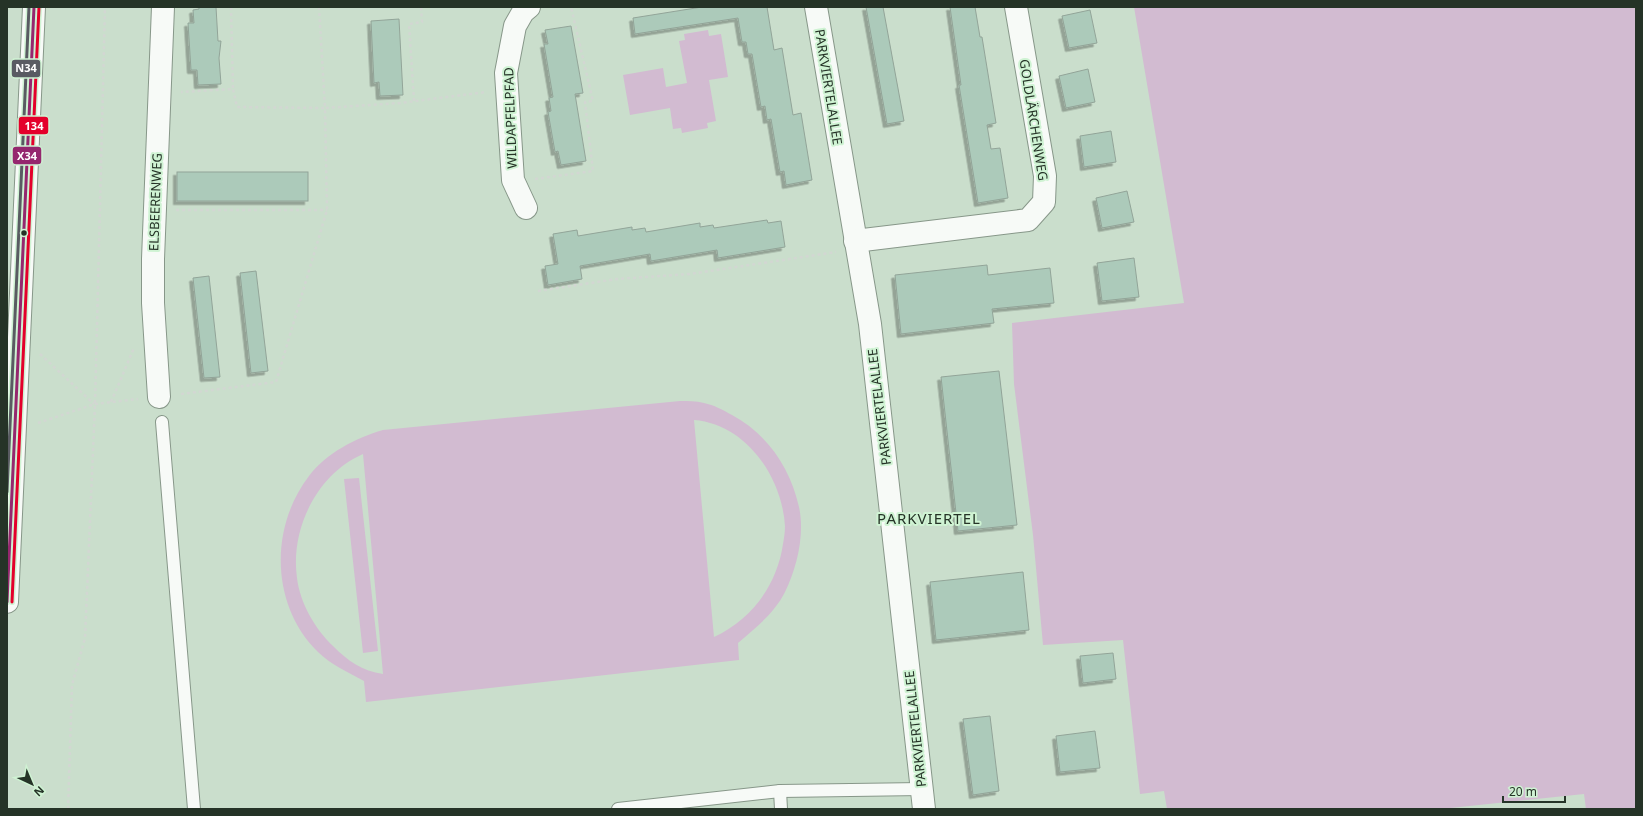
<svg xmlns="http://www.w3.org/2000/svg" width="1643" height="816" font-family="'Noto Sans',sans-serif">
  <defs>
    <filter id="shadow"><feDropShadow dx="-3.5" dy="3.5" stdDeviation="0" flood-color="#0004"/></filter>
  </defs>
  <rect width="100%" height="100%" fill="#cadecc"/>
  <g fill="#d2bbd1" fill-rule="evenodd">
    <polygon points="1134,7 1636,7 1636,809 1586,809 1584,794 1441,809 1167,809 1164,791 1140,794 1123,640 1043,645 1033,535 1014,384 1012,323 1184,303"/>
    <polygon points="708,30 709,36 721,34 728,77 709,80 716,121 707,123 708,128 682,133 681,128 673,129 670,108 630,115 623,75 663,68 666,87 687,83 679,41 685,40 684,34"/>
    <path d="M680,401C688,401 696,401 704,403C714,405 723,410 732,415C767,434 790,467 799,507C805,534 797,568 785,592C774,614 755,628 738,643L739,660L366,702L364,681C348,672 331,665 318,652C271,606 269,528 309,476C326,453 356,438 383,430ZM694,420C746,424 782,477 785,526C785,532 784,538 783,544C777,585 752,619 714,637ZM363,454L383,674C362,671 348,661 333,646C315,629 300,603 297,578C290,529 317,474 363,454Z"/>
    <polygon points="359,478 378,651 363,653 344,479"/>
  </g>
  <g fill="#accaba" stroke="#92a498" filter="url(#shadow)">
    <polygon points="199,7 216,7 218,41 221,41 219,58 221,84 198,85 197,70 191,70 188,23 194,23 193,10 199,9"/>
    <polygon points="702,7 767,7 774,50 782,48 793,115 801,113 812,180 786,185 784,171 780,172 771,119 767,120 765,106 761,107 752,54 748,54 746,42 742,42 738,18 635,34 633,18"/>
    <polygon points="866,7 883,7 904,121 887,124"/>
    <polygon points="950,7 975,7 980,37 982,37 996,123 987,125 991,149 1000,148 1008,198 978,203 959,85 961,85"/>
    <polygon points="1090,10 1097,43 1069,48 1062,16"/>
    <polygon points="399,19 403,95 380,96 379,82 374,83 371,21"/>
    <polygon points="571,26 583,93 575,94 586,161 561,165 558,151 555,152 548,112 551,111 549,98 553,97 544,44 548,44 545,30"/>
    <polygon points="1088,69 1095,102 1066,108 1059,76"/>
    <polygon points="1111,131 1116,162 1084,167 1080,136"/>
    <rect x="177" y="172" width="131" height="29"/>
    <polygon points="1127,191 1134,222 1102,228 1096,198"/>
    <polygon points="767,220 768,223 781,221 785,247 718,258 717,250 651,261 650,254 580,266 582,279 548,285 545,266 558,264 553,234 577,230 578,236 632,227 632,230 645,228 646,232 700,223 700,227 713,225 714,228"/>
    <polygon points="1134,258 1139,297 1102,301 1097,263"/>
    <polygon points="987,265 988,275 1050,268 1054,303 992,309 994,323 901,334 895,275"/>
    <polygon points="256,271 268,371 251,373 240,273"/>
    <polygon points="209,276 220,377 204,378 193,278"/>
    <polygon points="999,371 1017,525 958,531 941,377"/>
    <polygon points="1023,572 1029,630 936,640 930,582"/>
    <polygon points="1113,653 1116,679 1083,683 1080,656"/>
    <polygon points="990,716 999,791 973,795 963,719"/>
    <polygon points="1095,731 1100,768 1060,772 1056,736"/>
  </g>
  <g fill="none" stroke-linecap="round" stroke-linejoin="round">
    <defs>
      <g id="lane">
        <polyline points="162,422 194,809"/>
        <polyline points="780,791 781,809"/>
        <polyline points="618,809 780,791 922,789"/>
      </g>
      <g id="street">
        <polyline points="816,7 870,324 924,809"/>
        <polyline points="526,208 513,180 506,73 515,26 523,12 529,7"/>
        <polyline points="855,241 1028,220 1044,202 1045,176 1016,7"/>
        <polyline points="159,397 153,303 153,259 163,7"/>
      </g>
      <polyline id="secondary" points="7,602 34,7"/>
    </defs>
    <use href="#lane" stroke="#879789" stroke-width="14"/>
    <use href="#street" stroke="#879789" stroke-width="24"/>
    <use href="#secondary" stroke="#879789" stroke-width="24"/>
    <g stroke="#d2d7d2" stroke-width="2.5" stroke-dasharray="3 3" stroke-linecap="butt">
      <polyline points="231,7 233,89"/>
      <polyline points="319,7 325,108 400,103 486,92"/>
      <polyline points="414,101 409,24 422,22 421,7"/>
      <polyline points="535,179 593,171 585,102 593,101 571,7"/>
      <polyline points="176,210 327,210"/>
      <polyline points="538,291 617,279 690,274 836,252"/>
      <polyline points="40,354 94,404"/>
      <polyline points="181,394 276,382 327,210 325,108 237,107 233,89 181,92"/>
      <polyline points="111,402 134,348"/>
      <polyline points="38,423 95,404 138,399"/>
      <polyline points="68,809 72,685 85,638 95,404 105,7"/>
    </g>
    <use href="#lane" stroke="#f7faf7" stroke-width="12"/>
    <use href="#street" stroke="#f7faf7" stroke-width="22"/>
    <use href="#secondary" stroke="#f7faf7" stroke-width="22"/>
    <defs>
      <polyline id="bus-1" points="7,602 34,7"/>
      <polyline id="bus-2" points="12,602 39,7"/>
      <polyline id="bus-3" points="7,492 29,7"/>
    </defs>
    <use href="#bus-1" stroke="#cff3d3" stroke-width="6"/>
    <use href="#bus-2" stroke="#cff3d3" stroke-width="6"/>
    <use href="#bus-3" stroke="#cff3d3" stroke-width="6"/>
    <use href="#bus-1" stroke="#95276e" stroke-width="3"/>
    <use href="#bus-2" stroke="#e4002b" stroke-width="3"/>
    <use href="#bus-3" stroke="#595b62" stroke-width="3"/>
  </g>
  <circle fill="#253327" stroke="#cff3d3" stroke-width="1.5" cx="24" cy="233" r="3.5"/>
  <g text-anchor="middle" stroke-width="4" stroke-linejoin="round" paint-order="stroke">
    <g font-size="13" fill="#253327" stroke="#cff3d3">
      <text transform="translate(829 87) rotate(81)" y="5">PARKVIERTELALLEE</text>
      <text transform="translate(510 118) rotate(-92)" y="5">WILDAPFELPFAD</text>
      <text transform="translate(1034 120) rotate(81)" y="5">GOLDLÄRCHENWEG</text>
      <text transform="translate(155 202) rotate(-88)" y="5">ELSBEERENWEG</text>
      <text transform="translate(879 407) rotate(-97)" y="5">PARKVIERTELALLEE</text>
      <text transform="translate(915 729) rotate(-96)" y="5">PARKVIERTELALLEE</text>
    </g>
    <g font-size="15" letter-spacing="1" fill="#253327" stroke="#cff3d3">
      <text x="929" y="524">PARKVIERTEL</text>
    </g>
  </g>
  <g stroke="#cff3d3" stroke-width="1.5">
    <rect x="11" y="59" width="30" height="19" rx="4" fill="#595b62"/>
    <rect x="18" y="116" width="31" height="19" rx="4" fill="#e4002b"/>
    <rect x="12" y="146" width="30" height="19" rx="4" fill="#95276e"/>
  </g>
  <g font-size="11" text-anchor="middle" font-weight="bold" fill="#fff">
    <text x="26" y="72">N34</text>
    <text x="34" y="130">134</text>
    <text x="27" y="160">X34</text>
  </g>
  <rect width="1643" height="816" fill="none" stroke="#253327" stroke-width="16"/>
  <g transform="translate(32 784) rotate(136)" stroke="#cff3d3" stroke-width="3" paint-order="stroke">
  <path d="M0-3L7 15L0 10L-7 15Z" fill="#253327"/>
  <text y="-6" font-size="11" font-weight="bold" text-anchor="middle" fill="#253327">N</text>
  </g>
  <path d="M1503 796v6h62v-6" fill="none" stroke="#253327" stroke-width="2"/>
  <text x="1509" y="796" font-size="12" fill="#253327" stroke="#cff3d3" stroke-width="3" paint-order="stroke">20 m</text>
</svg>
